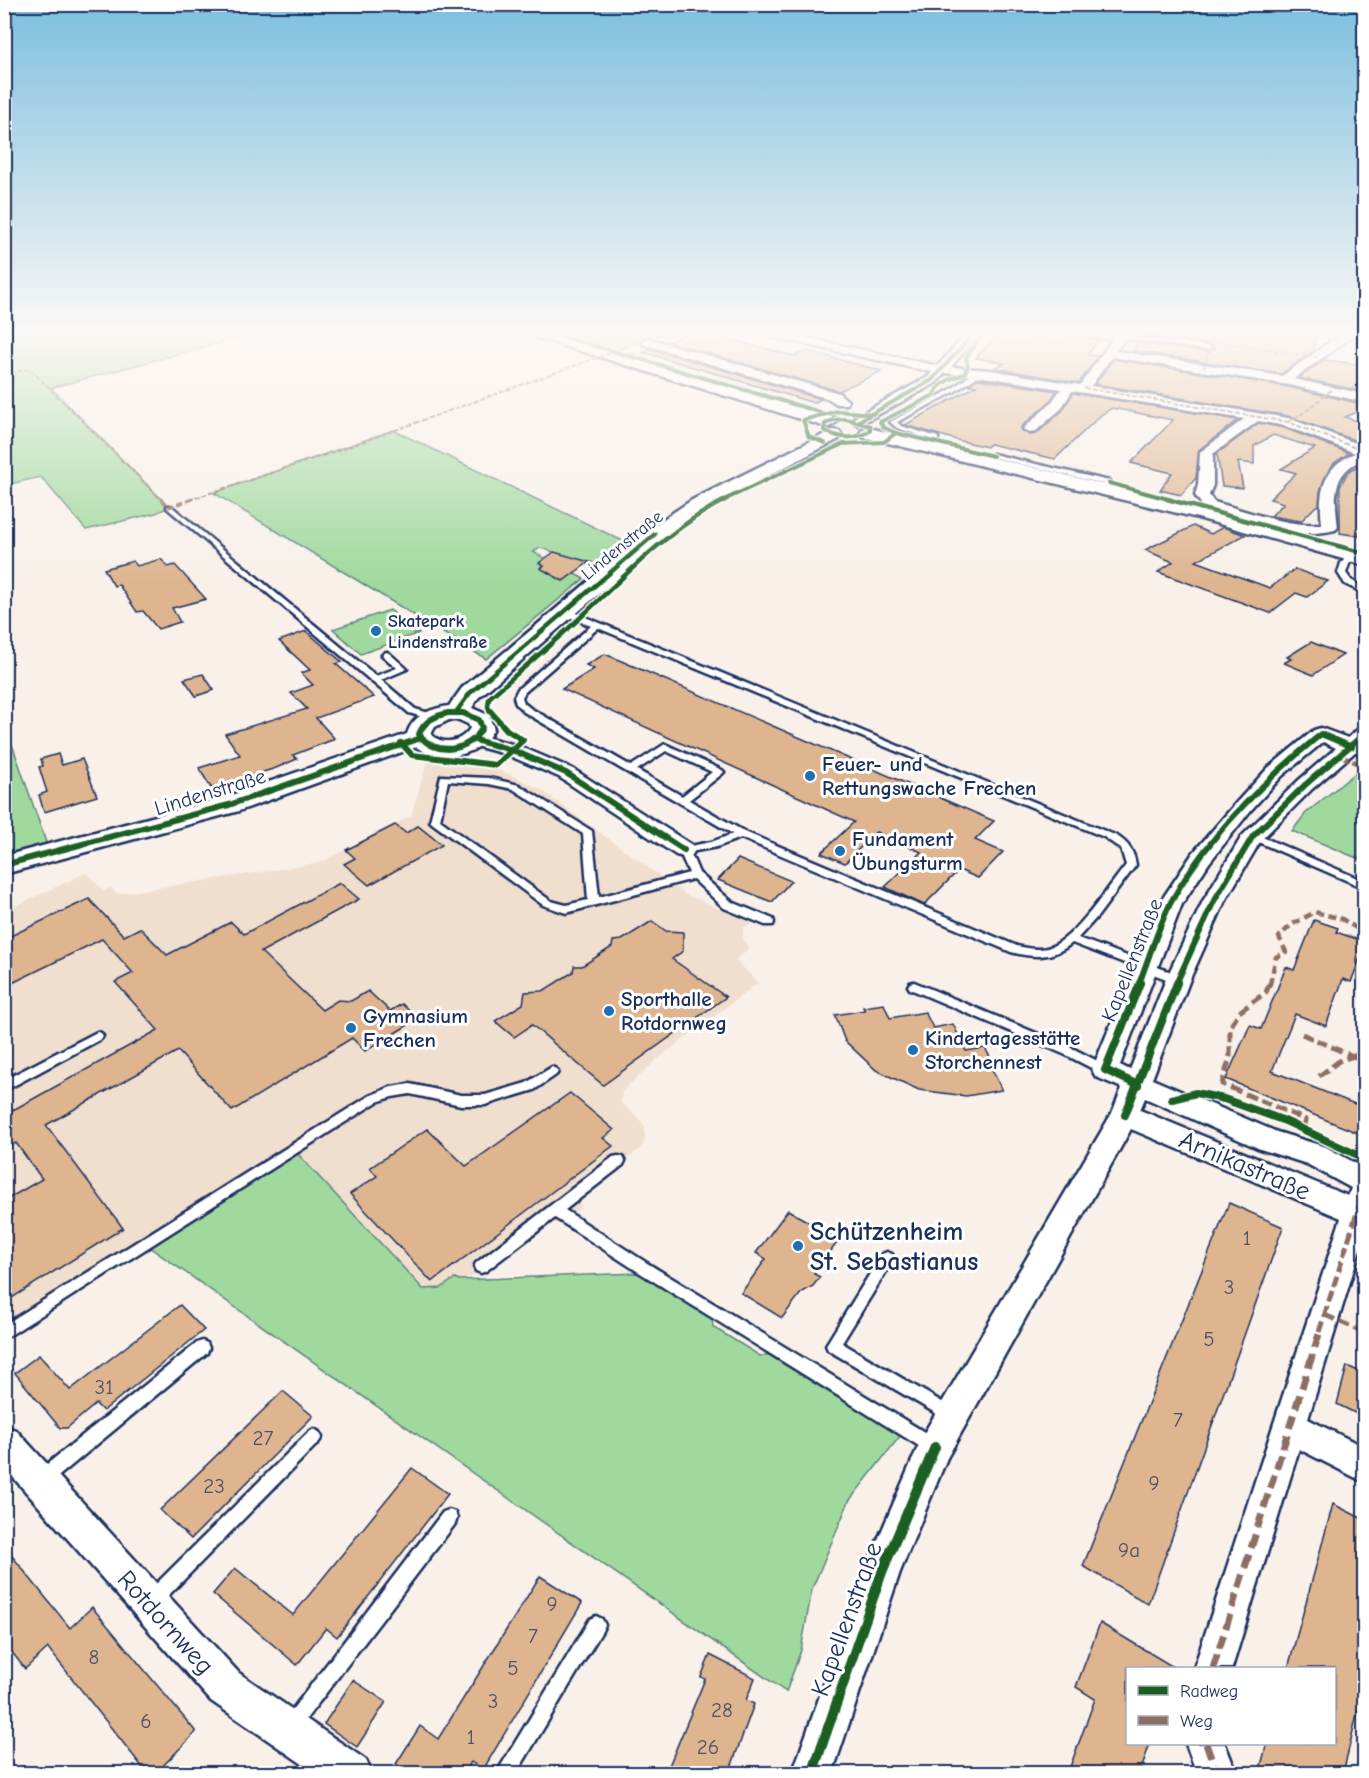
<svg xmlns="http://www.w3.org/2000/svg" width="1369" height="1778" font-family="'Comic Neue',sans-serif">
  <rect width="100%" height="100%" fill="#f8f0e9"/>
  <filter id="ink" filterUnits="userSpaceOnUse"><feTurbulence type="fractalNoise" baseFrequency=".0167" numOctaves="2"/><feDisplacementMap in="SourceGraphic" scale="12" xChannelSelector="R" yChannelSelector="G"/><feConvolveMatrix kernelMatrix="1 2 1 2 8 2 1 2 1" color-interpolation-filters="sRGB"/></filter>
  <g filter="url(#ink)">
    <polygon fill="#f0dece" points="428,760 475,762 514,776 541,790 685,894 752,923 743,928 743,938 749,948 735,960 758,983 660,1057 622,1091 621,1103 638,1117 645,1127 645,1140 640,1149 581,1195 579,1199 581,1207 561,1224 552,1222 546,1225 482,1273 459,1280 455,1278 441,1288 423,1289 296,1152 5,1340 5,911 86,873 104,891 110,888 117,894 320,863 411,816"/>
    <g fill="#a0d99e" stroke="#5e847e" stroke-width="1.5">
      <polygon points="4,334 252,334 51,388 169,507 156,513 86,530 41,477 5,485"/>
      <polygon points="561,334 662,334 616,351"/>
      <polygon points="393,430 627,543 601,565 540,548 533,552 584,579 486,659 214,493"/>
      <polygon points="390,610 419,633 361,654 333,629"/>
      <polygon points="4,721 48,848 4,859"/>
      <polygon points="1364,766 1364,861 1292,831 1306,813"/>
      <polygon points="296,1152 423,1289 441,1288 455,1278 459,1280 639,1273 712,1317 713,1327 760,1356 773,1354 901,1435 849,1501 812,1589 801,1650 786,1692 149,1247"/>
    </g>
    <g fill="#deb58f" stroke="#1b2f5e" stroke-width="1.5">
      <polygon points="686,334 708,334 795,356 807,351 882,371 839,391 668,342"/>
      <polygon points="998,334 1044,339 1047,334 1089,338 1098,340 1088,355 1098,356 1079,383 995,368 1005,363 976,358"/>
      <polygon points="1141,334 1278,334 1315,339 1313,351 1281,374 1134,351 1138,343 1209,352 1214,349 1209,344"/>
      <polygon points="651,349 821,399 814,403 643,352"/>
      <polygon points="1113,359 1284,386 1357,403 1357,412 1345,417 1365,424 1365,444 1288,416 1095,384"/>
      <polygon points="1324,360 1358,364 1357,390 1299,378"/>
      <polygon points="977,379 1057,391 1049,402 1021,427 1022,431 1030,435 1036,434 1062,411 1073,393 1238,420 1199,450 1196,478 1181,495 1160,490 1172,473 1131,463 1173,420 1112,408 1102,414 1055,459 990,444 987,447 957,440 905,425 976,386 969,385"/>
      <polygon points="1259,423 1284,428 1349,453 1334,463 1328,472 1320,491 1319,506 1316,506 1301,521 1271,516 1284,503 1270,499 1296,473 1281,469 1315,448 1273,435 1254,446 1254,464 1238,462 1243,488 1222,486 1217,454 1215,455"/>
      <polygon points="1365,461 1365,533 1359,532 1359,536 1340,533 1340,487 1348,472"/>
      <polygon points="1193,526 1211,534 1223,527 1245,535 1196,561 1270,588 1295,569 1328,581 1307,597 1296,593 1270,613 1158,572 1173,562 1145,550"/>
      <polygon points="554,552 589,562 563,581 540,568 544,566 539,563"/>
      <polygon points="161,559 168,567 175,565 206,599 172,608 180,622 158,629 143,611 137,612 119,585 114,586 104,569 133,561 137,566"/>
      <polygon points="306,631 342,662 336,664 374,697 316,718 334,738 332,740 293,755 297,759 276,768 211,788 199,768 240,755 225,734 307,709 291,693 313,685 301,673 310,670 279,641"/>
      <polygon points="1311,642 1343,655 1313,675 1284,663 1291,659 1287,657"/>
      <polygon points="605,654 994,821 975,840 1003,852 978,878 959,870 924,905 885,887 921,852 876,832 845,863 821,853 854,822 562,689 594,669 586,665"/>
      <polygon points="203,674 214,690 196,696 184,679"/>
      <polygon points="58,754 62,765 82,759 97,796 44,812 39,795 47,792 39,767 43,766 41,759"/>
      <polygon points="395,825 406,833 418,826 442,845 369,885 344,864 355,858 346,850"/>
      <polygon points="738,859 791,881 772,902 718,880"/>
      <polygon points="340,883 359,899 261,952 322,1010 338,1000 351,1001 368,991 390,1011 402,1004 418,1019 365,1051 352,1038 232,1111 178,1051 46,1125 123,1228 4,1303 4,1201 42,1179 16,1143 4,1149 4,1115 158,1030 115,982 133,973 102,939 4,987 4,939 89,899 124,936 140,928 167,955 231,922 244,934"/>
      <polygon points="1314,920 1338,928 1336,932 1365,942 1365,945 1351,982 1343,979 1326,1026 1295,1014 1272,1071 1365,1108 1365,1136 1226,1079 1250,1025 1261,1029 1286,967 1294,970"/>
      <polygon points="652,921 666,931 683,932 683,951 672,959 726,997 603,1085 532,1025 514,1037 495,1021 523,1004 525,992 543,991 573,972 574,966 582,966 612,947 613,941 622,940"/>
      <polygon points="884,1004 890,1018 925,1012 933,1028 953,1024 966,1051 985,1048 994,1064 990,1065 1002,1090 966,1096 919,1090 876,1070 845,1041 835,1015 865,1010 863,1007"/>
      <polygon points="570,1093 614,1130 603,1138 613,1146 432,1282 350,1194 377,1176 370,1168 427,1129 466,1166"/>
      <polygon points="1229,1203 1283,1227 1148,1604 1083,1566"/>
      <polygon points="788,1210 839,1240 814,1274 820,1277 813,1286 801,1293 782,1318 741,1293 766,1259 756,1253"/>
      <polygon points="180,1305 204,1330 103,1411 96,1404 67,1428 60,1428 15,1373 39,1355 70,1390"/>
      <polygon points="1347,1366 1365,1374 1365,1418 1337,1404"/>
      <polygon points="283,1391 313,1416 191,1539 160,1510"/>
      <polygon points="412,1468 448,1494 337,1637 326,1628 297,1665 213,1594 235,1568 293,1615"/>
      <polygon points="1333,1504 1365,1520 1365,1714 1358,1710 1343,1773 1259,1773 1267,1743 1335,1743 1335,1668 1288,1668"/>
      <polygon points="4,1546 70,1628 92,1607 196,1732 156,1773 147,1773 48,1648 25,1669 4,1642"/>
      <polygon points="540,1576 582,1603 483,1770 471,1762 464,1773 409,1773 396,1764 420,1726 438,1739"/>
      <polygon points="1100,1623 1175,1668 1128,1668 1128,1743 1150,1743 1140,1773 1080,1773 1070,1767 1095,1699 1076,1687"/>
      <polygon points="710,1655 755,1678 746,1700 754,1704 729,1773 666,1773 705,1679 701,1677"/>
      <polygon points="353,1680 386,1702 357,1747 324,1724"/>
    </g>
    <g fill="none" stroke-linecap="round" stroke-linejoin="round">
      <defs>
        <g id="service">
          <polygon points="1120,335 1209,346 1212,348 1209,350 1118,338"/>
          <polygon points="976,371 981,372 975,378 954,392 897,422 901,426 938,437 938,439 927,447 922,446 931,439 897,428 890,422 950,390"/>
          <polygon points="993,454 1109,481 1112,483 1102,491 1099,489 1104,484 991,457 991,455"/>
          <polygon points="167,506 171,506 376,676 397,668 382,655 386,652 389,653 407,669 381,680 415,709 436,715 436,719 433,720 409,713 167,508"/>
          <polygon points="1350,554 1357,556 1349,564 1346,573 1351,580 1364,588 1364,593 1345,584 1338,573 1341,563"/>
          <path d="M562,610H568L600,623L1117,836C1128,843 1134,851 1136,865L1098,916L1078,938L1182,976L1184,979L1182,982H1174L1072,943C1053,959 1034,958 1011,952L741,838L717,847L690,852L699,873L732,902L773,919L774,922L773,925H765L724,908L693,879L566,913L543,905L432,823L430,821L441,776L489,778L519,785L592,831L599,897L689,873L679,850L680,848L711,842L733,834L524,712L516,704L514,697L518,689L591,626L562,614ZM598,628L1104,837L1121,849L1126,865C1109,886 1075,939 1050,947C1040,951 1027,948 1017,946L745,832L689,800L722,774L724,772L722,770L665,744L631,766L530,708L524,703L522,697L525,692ZM666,751L712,772L682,796L637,770ZM448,781L489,784L513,789L583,834L588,900L566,905L551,901L440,820Z"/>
          <polygon points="1352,744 1364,749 1364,755 1349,749 1347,747"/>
          <polygon points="1253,833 1364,881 1364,888 1249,838 1248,836 1249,834"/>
          <polygon points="914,982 1074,1049 1109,1067 1111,1070 1109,1073 1105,1075 1101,1073 1066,1055 910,989 908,986 910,983"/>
          <polygon points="97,1032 101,1033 103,1036 101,1039 4,1091 4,1080"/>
          <polygon points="552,1067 556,1069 558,1072 556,1075 534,1090 485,1105 461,1105 410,1094 392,1097 377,1102 4,1339 4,1325 369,1096 391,1087 410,1084 461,1095 485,1095 526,1083"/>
          <polygon points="618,1156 623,1157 625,1161 623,1165 565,1210 647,1263 939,1441 941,1446 939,1451 933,1454 927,1451 637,1271 555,1218 486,1271 481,1273 476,1271 474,1267 476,1263 613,1157"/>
          <polygon points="887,1252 892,1254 894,1258 892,1262 842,1343 954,1409 957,1414 954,1419 949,1421 828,1350 826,1345 882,1254"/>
          <polygon points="202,1341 207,1343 209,1348 207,1353 48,1485 42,1487 36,1485 34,1479 36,1473 197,1343"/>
          <polygon points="314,1429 319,1432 322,1437 319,1442 159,1605 153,1608 147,1605 144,1599 147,1593 309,1432"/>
          <polygon points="449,1510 455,1512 457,1518 455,1524 297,1731 291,1734 285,1731 282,1725 285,1719 443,1512"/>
          <polygon points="596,1616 602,1619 605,1625 602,1631 516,1774 496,1774 590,1619"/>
        </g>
        <g id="minor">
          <path d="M766,334H789L938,366L966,334H979L951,367L991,370L1080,385L1112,340L1093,337L1087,334H1128L1116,351L1282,376L1341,334H1355L1294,379L1364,394V402L1284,384L1112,357L1091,386L1288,418L1364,446V459C1332,472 1334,496 1338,527L1335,530C1292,541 1245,520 1204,508L1195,495L1198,485L1200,452L1244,419L1072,391L1061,409L1035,432L1030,433L1023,429L1051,403L1061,389L991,378L945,373L936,383L859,425L852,421L854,418L928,377L932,372L772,337ZM1258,421L1285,426L1355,453C1323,466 1318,493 1322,524C1286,527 1248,511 1214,502L1209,495L1213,485V454Z"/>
          <polygon points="647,338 839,393 848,401 847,404 837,404 829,399 643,344 643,340"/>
          <path d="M1321,728L1348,738L1357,730L1364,728C1364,738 1366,749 1355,752L1312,789L1261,840L1225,901L1190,979L1152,1079L1277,1132L1326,1147L1364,1168V1236L1308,1419L1364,1447V1482L1299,1449L1232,1668H1194L1341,1218L1131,1129L947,1458L900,1572L832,1774H792L864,1572L923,1435L1112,1113L1122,1088L1096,1077L1092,1070L1163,898L1193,853L1237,802L1268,768L1314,730ZM1323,742L1336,748L1298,781L1242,836L1203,901L1166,979L1130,1070L1120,1065L1182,904L1209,863L1251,810L1282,776ZM1145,1098L1260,1149L1307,1164L1351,1188L1348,1196L1140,1110Z"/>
          <polygon points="475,734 519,746 573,769 692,845 695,850 692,855 684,857 676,855 559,777 505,754 468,744 465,740 468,736"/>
          <polygon points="4,1426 16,1430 239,1673 366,1760 372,1774 317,1774 211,1701 4,1467"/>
          <polygon points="1186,1744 1225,1744 1237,1774 1197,1774"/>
        </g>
        <g id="tertiary">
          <polygon points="533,334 556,334 835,418 837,422 829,427 823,426 535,337"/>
          <polygon points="869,428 1211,510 1364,553 1364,565 1198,518 863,437 860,433 863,429"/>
          <path d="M833,430L839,431L842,435L839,439L706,508L673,530L478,698L472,708L488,715L494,728C481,757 442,764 416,747L239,811L4,874V856L220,799L407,734C413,715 430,709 449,706L462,688L659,522L692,500ZM449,720H459L468,724L470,728C462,742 442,746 431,734L435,727Z"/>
        </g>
      </defs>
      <use href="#service" stroke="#1b2f5e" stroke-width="5"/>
      <use href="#minor" stroke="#1b2f5e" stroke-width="5"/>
      <use href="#tertiary" stroke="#1b2f5e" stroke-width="5"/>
      <use href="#service" fill="#fff" fill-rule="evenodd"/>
      <use href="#minor" fill="#fff" fill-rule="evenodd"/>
      <use href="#tertiary" fill="#fff" fill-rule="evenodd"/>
      <g stroke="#8d6e63" stroke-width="2" stroke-dasharray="5 2" stroke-linecap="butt">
        <polyline points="1299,334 1339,341"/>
        <polyline points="1211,341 1317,357"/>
        <polyline points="1204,368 1213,334"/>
        <polyline points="4,374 30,369 162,500"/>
        <polyline points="50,388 252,334"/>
        <polyline points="1084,388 1288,422 1364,451"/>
        <polyline points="1288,422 1305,412 1331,390"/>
        <polyline points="189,500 334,452 613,352"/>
      </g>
      <polyline stroke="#8d6e63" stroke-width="3" stroke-dasharray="7 3" stroke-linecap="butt" points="161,499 169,507 193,499"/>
      <g stroke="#8d6e63" stroke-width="4.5" stroke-dasharray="8 4.5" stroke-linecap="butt">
        <polyline points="1341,756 1364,766"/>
        <polyline points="1270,984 1276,957 1286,952 1279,937 1291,925 1315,912 1342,919 1364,933"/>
      </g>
      <g stroke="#8d6e63" stroke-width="5" stroke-dasharray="11 5" stroke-linecap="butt">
        <polyline points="1270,983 1266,992 1238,1013 1230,1028 1230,1057 1222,1084 1306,1120 1303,1129"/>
        <polyline points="1364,999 1364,1003"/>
        <polyline points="1302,1034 1364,1061"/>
        <polyline points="1319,1076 1339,1061 1362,1053 1364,1025"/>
        <polyline points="1325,1315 1363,1332"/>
        <polyline points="1319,1332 1364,1191"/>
      </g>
      <g stroke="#8d6e63" stroke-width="7" stroke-dasharray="14 7" stroke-linecap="butt">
        <polyline points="1359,1331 1364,1333"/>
        <polyline points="1213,1668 1320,1331"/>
        <polyline points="1206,1744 1217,1774"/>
      </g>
      <defs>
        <g id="cycleway-far4">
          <polyline points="555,334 820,412"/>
          <path d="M846,419L870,426V431C855,440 838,439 824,430L825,424L833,420Z"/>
          <polyline points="859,421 932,380 968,340"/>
          <polyline points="896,433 993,456"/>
          <polyline points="825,443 809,437 803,420 838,411 873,414"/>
          <polyline points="1109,483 1172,500"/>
          <path d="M724,500L843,444L884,442L896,433L883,427L880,422L934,395C938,383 952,378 964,374L968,366L966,357L983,334"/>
        </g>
        <g id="cycleway-far3">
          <polyline points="1167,499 1364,553"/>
          <polyline points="456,712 470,693 655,534"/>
          <path d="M491,712L488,707L489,698C520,671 552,644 582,616C628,573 670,527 727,499"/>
        </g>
        <g id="cycleway-far2">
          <path d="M448,713H463L479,720L482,728C470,752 434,757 419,734C424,721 435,716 448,713Z"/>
          <polyline points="456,713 458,711"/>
          <polyline points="475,740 512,750 566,773 684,850"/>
          <polyline points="401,743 412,755 496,765 523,740 507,730 490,711"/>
          <polyline points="4,865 229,805 421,738"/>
          <path d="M1139,984C1149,957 1158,928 1171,902C1206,838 1265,780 1321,734L1352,747"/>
          <polyline points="1176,984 1214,901 1253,836 1305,785 1364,734"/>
        </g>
        <g id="cycleway-far1">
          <polyline points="1138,1085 1105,1070 1140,983"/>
          <polyline points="1172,1099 1196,1093 1224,1099 1285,1121 1364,1158"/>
          <polyline points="1125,1115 1177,983"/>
        </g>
        <polyline id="cycleway" points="812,1774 882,1572 935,1447"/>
      </defs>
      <use href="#cycleway-far4" stroke="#fff" stroke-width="6"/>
      <use href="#cycleway-far3" stroke="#fff" stroke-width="8"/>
      <use href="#cycleway-far2" stroke="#fff" stroke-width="10"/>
      <use href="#cycleway-far1" stroke="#fff" stroke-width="11"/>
      <use href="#cycleway" stroke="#fff" stroke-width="14"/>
      <use href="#cycleway-far4" stroke="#1b5e20" stroke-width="4"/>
      <use href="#cycleway-far3" stroke="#1b5e20" stroke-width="4.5"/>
      <use href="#cycleway-far2" stroke="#1b5e20" stroke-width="6"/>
      <use href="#cycleway-far1" stroke="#1b5e20" stroke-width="8"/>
      <use href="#cycleway" stroke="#1b5e20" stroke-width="10"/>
    </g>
  </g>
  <linearGradient id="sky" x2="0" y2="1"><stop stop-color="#7dbfe0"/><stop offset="0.57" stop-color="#fcf8f5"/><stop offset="1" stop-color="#fcf8f5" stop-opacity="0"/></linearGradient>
  <rect width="1369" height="583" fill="url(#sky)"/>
  <g fill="#1f6fb2" stroke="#fff" stroke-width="2">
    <circle cx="376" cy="631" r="6"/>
    <circle cx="810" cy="776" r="6"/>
    <circle cx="840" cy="851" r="6"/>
    <circle cx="609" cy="1011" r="6"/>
    <circle cx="351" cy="1028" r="6"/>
    <circle cx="913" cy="1050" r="6"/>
    <circle cx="798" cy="1246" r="6"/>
  </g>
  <g text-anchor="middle" stroke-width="6" stroke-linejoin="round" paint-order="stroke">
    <g font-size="18" fill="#1b2f5e" stroke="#fff">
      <text transform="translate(622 545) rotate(-39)" y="6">Lindenstraße</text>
    </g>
    <g font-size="18" font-weight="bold" fill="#1b2f5e" stroke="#fff" text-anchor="start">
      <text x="388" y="627">Skatepark<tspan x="388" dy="21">Lindenstraße</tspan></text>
    </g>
    <g font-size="21" font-weight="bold" fill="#1b2f5e" stroke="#fff" text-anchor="start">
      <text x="822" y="771">Feuer- und<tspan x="822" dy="24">Rettungswache Frechen</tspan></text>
      <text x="852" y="846">Fundament<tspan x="852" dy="24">Übungsturm</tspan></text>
      <text x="621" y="1006">Sporthalle<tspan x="621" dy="24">Rotdornweg</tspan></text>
      <text x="363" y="1023">Gymnasium<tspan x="363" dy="24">Frechen</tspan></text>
      <text x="925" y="1045">Kindertagesstätte<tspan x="925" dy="24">Storchennest</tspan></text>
    </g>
    <g font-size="21" fill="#1b2f5e" stroke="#fff">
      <text transform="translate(210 792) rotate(-17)" y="7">Lindenstraße</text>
      <text transform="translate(1132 960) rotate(-68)" y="7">Kapellenstraße</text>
    </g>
    <g font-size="21" fill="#4c506a">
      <text x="1247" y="1245">1</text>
      <text x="1229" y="1294">3</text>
      <text x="1209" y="1346">5</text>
      <text x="104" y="1394">31</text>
      <text x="1178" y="1427">7</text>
      <text x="263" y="1445">27</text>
      <text x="1154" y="1490">9</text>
      <text x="214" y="1493">23</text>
      <text x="1129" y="1557">9a</text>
      <text x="552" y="1611">9</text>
      <text x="533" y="1643">7</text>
      <text x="94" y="1664">8</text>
      <text x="513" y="1675">5</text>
      <text x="493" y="1708">3</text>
      <text x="722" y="1717">28</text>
      <text x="146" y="1728">6</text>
      <text x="471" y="1744">1</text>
      <text x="708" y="1754">26</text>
    </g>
    <g font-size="26" fill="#1b2f5e" stroke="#fff">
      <text transform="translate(1245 1165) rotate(23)" y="9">Arnikastraße</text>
      <text transform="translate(846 1619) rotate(-70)" y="9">Kapellenstraße</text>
      <text transform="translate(166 1622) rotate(48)" y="9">Rotdornweg</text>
    </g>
    <g font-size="26" font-weight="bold" fill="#1b2f5e" stroke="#fff" text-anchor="start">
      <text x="810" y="1240">Schützenheim<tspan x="810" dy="30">St. Sebastianus</tspan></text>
    </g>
  </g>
  <rect width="1369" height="1778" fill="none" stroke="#fff" stroke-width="24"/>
  <rect x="12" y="12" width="1345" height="1754" fill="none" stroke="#1b2f5e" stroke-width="2" filter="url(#ink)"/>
  <rect x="1126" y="1667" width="210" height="78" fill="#ffffff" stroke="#a4acbf" stroke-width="1.5"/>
  <rect x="1138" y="1686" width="30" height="9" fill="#1b5e20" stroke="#a4acbf" stroke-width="1.5"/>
  <text x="1180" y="1697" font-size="18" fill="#1b2f5e">Radweg</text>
  <rect x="1138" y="1716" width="30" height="9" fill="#8d6e63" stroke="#a4acbf" stroke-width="1.5"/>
  <text x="1180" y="1727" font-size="18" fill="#1b2f5e">Weg</text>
</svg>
